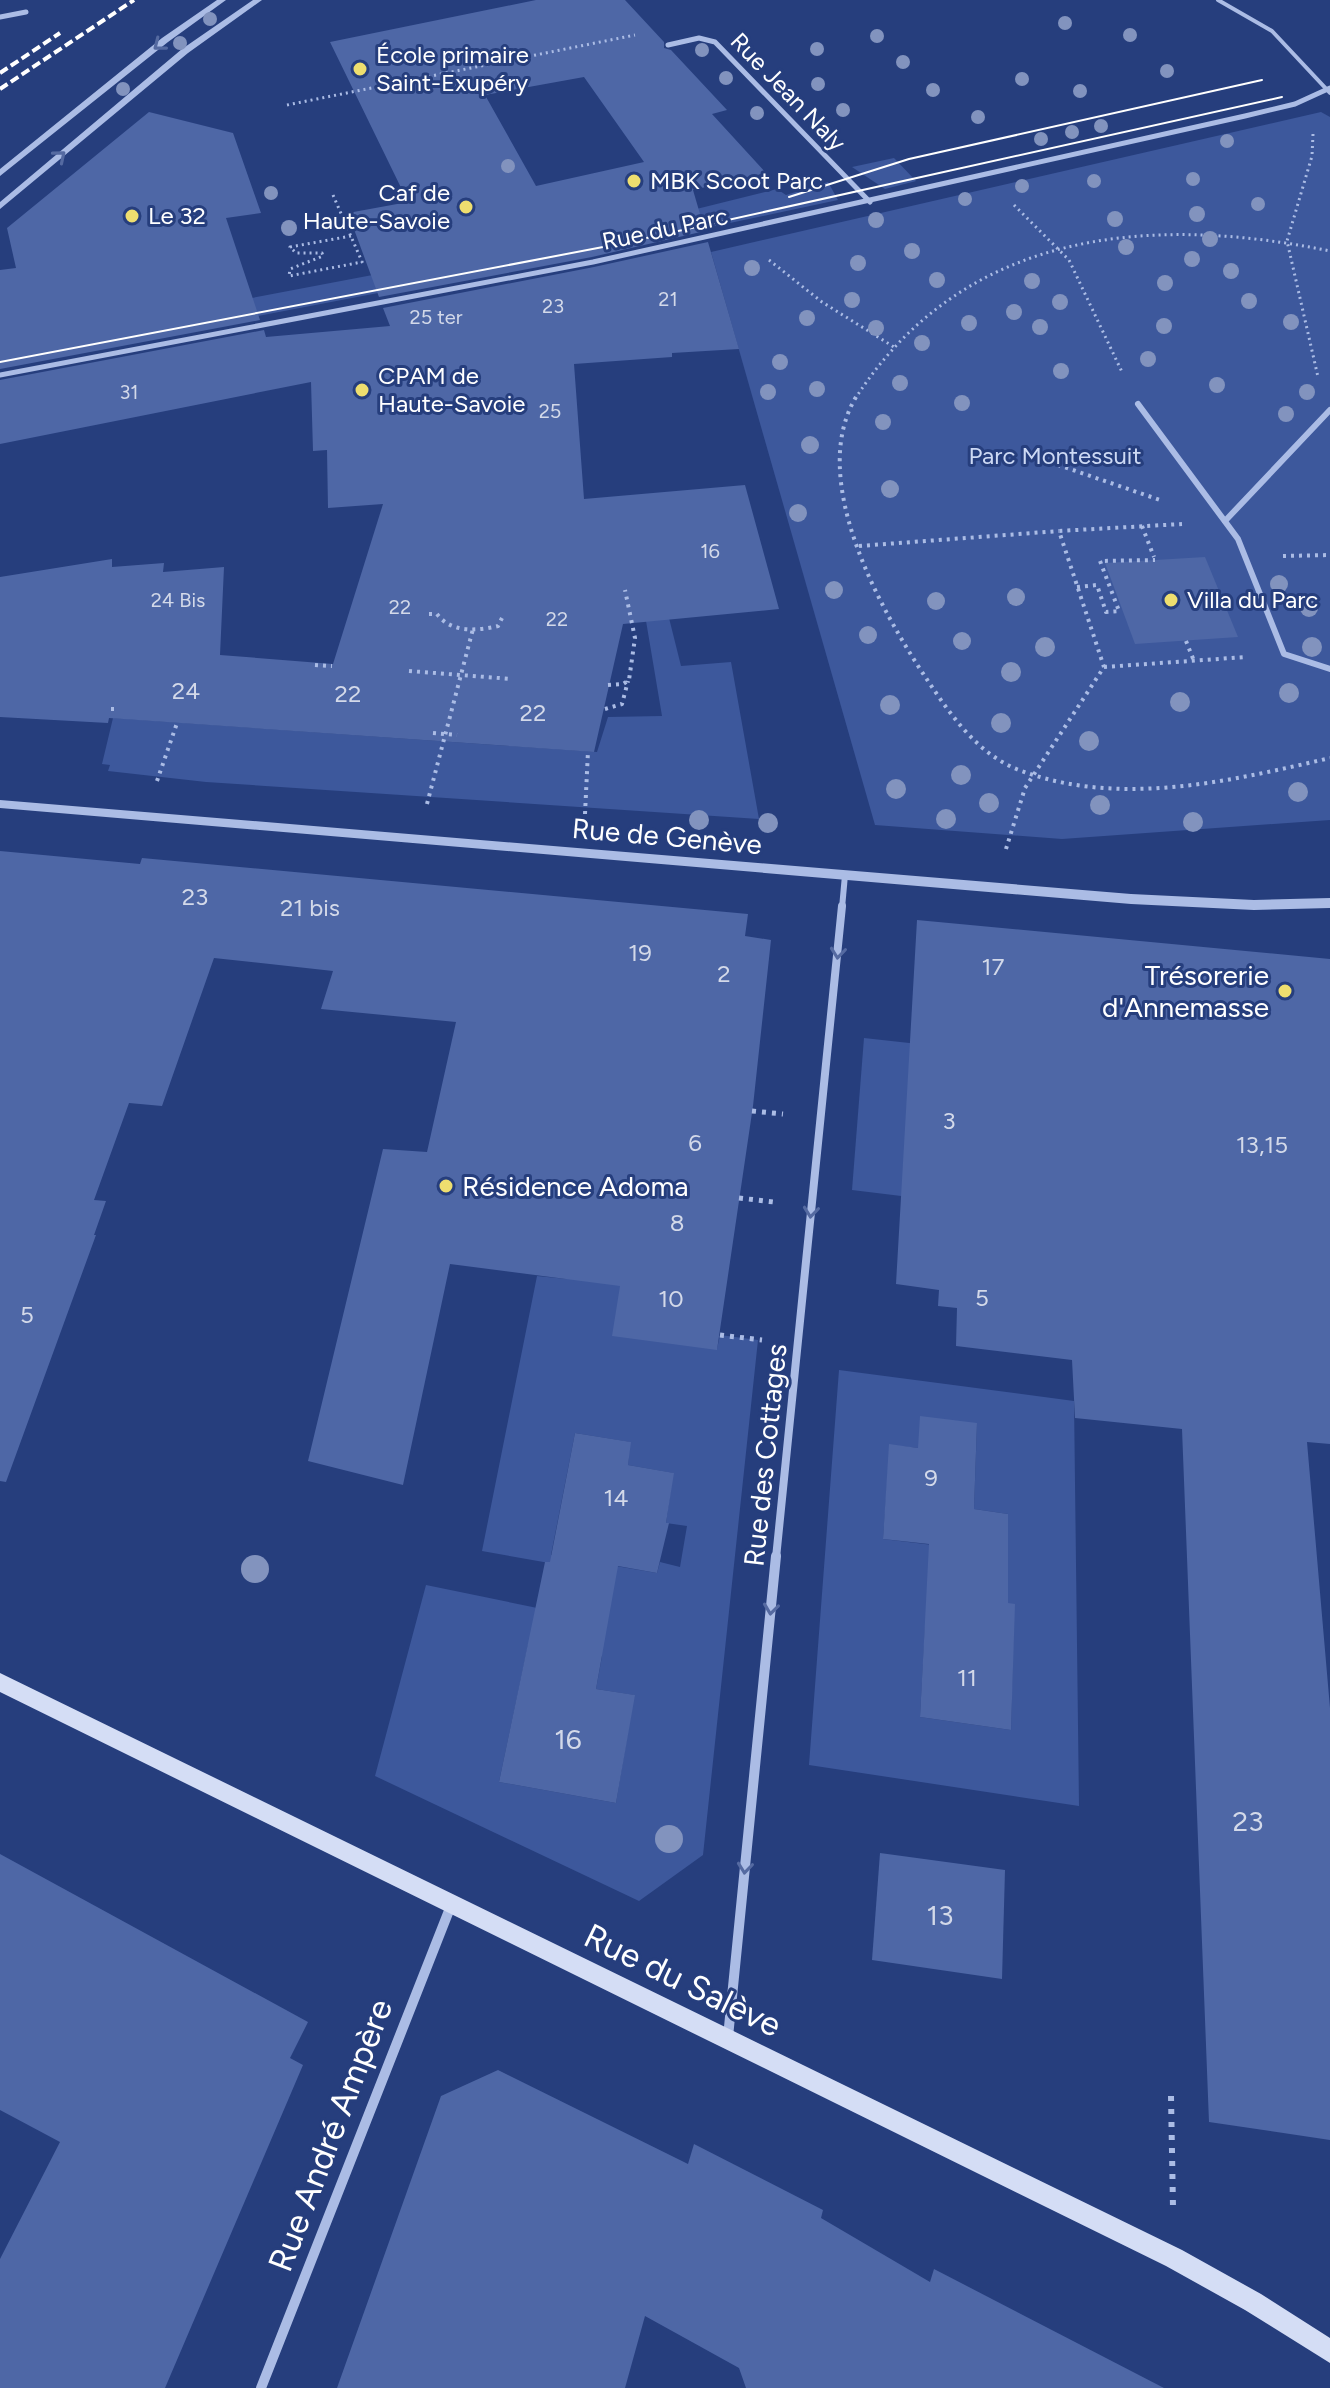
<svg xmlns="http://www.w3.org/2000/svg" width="1330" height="2388" font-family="Figtree,sans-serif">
  <rect width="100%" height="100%" fill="#263e7d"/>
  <g fill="#3d589c" fill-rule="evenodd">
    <polygon points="1321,112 1330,117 1330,820 1062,839 875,825 711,252"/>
    <polygon points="894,158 916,181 885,189 852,167"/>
    <polygon points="828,182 838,200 650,240 636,224 777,189 786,195"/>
    <polygon points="541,243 551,260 211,325 194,309"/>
    <polygon points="665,602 681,666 731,662 759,819 206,782 108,771 110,765 102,764 113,718 597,752 608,717 662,716 643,603"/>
    <polygon points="864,1038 1073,1061 1074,1217 852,1190"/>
    <path d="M574,1243L717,1349L720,1335L758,1340L703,1855L639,1901L375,1776L426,1585L547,1610L555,1564L482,1551L537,1276L567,1279ZM575,1433L630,1442L628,1465L673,1473L666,1523L687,1526L680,1567L660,1562L657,1573L551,1555ZM528,1645L602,1656L596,1689L634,1695L616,1803L499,1782Z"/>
    <path d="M839,1370L1074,1401L1079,1806L809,1765ZM977,1423L974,1509L1008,1514V1554L883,1539L890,1445L918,1448ZM1014,1604L1011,1730L920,1717L925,1627Z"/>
  </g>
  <g fill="#4e67a6" fill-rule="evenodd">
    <path d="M536,0H625L664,42V48L671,50L727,110L712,114L766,173L693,190L705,231L592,257L379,297L348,213L408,202L330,42ZM584,77L644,162L536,186L485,95Z"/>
    <polygon points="149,112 233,133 261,213 226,218 260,320 0,369 0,270 16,268 7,228"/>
    <polygon points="708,242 739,349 672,353 672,357 574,364 584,499 745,485 779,609 623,624 594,752 109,718 108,723 0,717 0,577 112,559 112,567 164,563 163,572 224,567 220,655 333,664 383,504 328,508 327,450 313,451 311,382 0,444 0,380 264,330 266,337 390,326 383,308 594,267"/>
    <polygon points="1205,557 1238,637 1135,644 1105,563"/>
    <polygon points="0,851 140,864 142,858 748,914 745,936 771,940 753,1106 717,1350 612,1336 620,1286 450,1264 403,1485 308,1461 383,1149 427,1152 456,1022 321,1009 333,971 214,958 162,1106 129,1103 94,1200 106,1201 94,1235 96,1235 6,1482 0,1481"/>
    <polygon points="917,920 1330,959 1330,1444 1307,1442 1330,1708 1330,2140 1209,2122 1182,1429 1075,1418 1072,1360 956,1346 957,1308 938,1306 939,1290 896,1284"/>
    <polygon points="920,1416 977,1423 974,1509 1008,1514 1008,1603 1015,1604 1011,1730 920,1717 929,1544 883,1539 889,1444 918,1448"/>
    <polygon points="575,1433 631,1442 628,1465 674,1473 666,1523 669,1523 657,1573 618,1566 596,1689 635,1695 616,1803 499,1782 545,1562 550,1562"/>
    <polygon points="880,1853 1005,1870 1002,1979 872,1960"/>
    <polygon points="0,1854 308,2022 290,2058 303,2065 165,2388 0,2388 0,2259 60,2142 0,2110"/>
    <polygon points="498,2070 688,2164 694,2144 823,2210 821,2218 930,2282 934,2269 1164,2388 746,2388 739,2368 645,2316 625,2388 337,2388 441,2096"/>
  </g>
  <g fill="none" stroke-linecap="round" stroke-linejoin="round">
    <g stroke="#abbce5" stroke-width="3" stroke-dasharray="2 4" stroke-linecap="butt">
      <polyline points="287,105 635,35"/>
      <polyline points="1313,134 1312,156 1287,241 1318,377"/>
      <polyline points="333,195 363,264"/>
      <polyline points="1014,205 1069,260 1122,372"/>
      <polyline points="351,236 290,247 296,253 322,253 323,256 290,269 289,276 362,262"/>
      <polyline points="769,260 822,302 894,347"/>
      <path d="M855,399C963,230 1149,214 1330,251"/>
    </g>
    <g stroke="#abbce5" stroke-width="4" stroke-dasharray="3 5" stroke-linecap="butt">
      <path d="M856,397C807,479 880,609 926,678C950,714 977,754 1019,770C1118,808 1231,781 1330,758"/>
      <polyline points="1035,457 1163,501"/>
      <polyline points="1142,526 1154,557"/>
      <polyline points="859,546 1059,531"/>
      <polyline points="1283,556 1330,555"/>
      <polyline points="1077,587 1097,585 1106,612 1119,611 1100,561 1155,560"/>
      <path d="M429,614H437C451,633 477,631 498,626L502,618"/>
      <polyline points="1186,641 1194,661"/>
      <polyline points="315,665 332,666"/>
      <polyline points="1104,667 1246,657"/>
      <polyline points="409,671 511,679"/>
      <polyline points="608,685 623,684 629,680 635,638 625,590"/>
      <polyline points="111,709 115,709"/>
      <polyline points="605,709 622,704 628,681"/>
      <polyline points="433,733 457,735"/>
      <polyline points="157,781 177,723"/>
      <polyline points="427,804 473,629"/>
      <polyline points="585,814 588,751"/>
      <polyline points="1006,849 1025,788 1104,667 1059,531 1182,524"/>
    </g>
    <g stroke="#abbce5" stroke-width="5" stroke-dasharray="4 6" stroke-linecap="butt">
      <polyline points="752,1111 783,1114"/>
      <polyline points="739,1198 774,1202"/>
      <polyline points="720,1335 762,1340"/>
    </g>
    <polyline stroke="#abbce5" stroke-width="6" stroke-dasharray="5 8" stroke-linecap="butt" points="1171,2096 1173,2207"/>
    <polyline stroke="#abbce5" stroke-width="4" points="1218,0 1272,31 1330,93"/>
    <g stroke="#abbce5" stroke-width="6">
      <polyline points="1138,404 1238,539 1284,654 1330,669"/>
      <polyline points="1225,521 1330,410"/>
    </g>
    <g stroke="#abbce5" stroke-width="5">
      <polyline points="0,17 26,12"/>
      <polyline points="668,45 699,38 715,42 870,202"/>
      <polyline points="0,375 593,262 1245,116 1295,104 1330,88"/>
    </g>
    <polyline stroke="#abbce5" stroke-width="6" points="842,908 845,875"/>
    <polyline stroke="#abbce5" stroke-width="8" points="776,1558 842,906"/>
    <g stroke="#abbce5" stroke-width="10">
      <polyline points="728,2037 776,1556"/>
      <polyline points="261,2388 452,1903"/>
    </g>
    <g fill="#abbce5" fill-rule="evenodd">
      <polygon points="217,0 226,0 168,42 0,176 0,169 162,38"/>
      <polygon points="253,0 262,0 188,53 0,209 0,202 182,49"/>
      <polygon points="0,800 1131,894 1254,900 1330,898 1330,908 1254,910 1131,904 0,808"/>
    </g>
    <polygon fill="#d4ddf5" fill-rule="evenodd" points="0,1673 1182,2250 1261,2294 1330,2338 1330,2363 1245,2310 1166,2266 0,1692"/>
    <g stroke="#fff" stroke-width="2">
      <polyline points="789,197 909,159 1262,80"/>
      <polyline points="0,362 624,243 1282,97"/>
    </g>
    <g stroke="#fff" stroke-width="4" stroke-dasharray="9 4" stroke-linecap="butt">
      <polyline points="0,73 60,33"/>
      <polyline points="0,89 134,0"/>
    </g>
  </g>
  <g fill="#8293be">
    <circle cx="210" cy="19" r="7"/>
    <circle cx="1065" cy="23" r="7"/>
    <circle cx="1130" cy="35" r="7"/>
    <circle cx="877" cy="36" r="7"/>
    <circle cx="180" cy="43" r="7"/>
    <circle cx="817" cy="49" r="7"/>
    <circle cx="702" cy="50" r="7"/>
    <circle cx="903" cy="62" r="7"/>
    <circle cx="1167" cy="71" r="7"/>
    <circle cx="726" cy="78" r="7"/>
    <circle cx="1022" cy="79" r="7"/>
    <circle cx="818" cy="84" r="7"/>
    <circle cx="123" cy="89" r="7"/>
    <circle cx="933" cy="90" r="7"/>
    <circle cx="1080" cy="91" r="7"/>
    <circle cx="843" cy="110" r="7"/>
    <circle cx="757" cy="113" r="7"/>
    <circle cx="978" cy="117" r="7"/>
    <circle cx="1101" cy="126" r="7"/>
    <circle cx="1072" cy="132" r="7"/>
    <circle cx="1041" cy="139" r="7"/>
    <circle cx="1227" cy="141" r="7"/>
    <circle cx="508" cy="166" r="7"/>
    <circle cx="1193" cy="179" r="7"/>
    <circle cx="1094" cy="181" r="7"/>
    <circle cx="1022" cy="186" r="7"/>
    <circle cx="271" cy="193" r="7"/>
    <circle cx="965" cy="199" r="7"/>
    <circle cx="1258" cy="204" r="7"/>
    <circle cx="1197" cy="214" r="8"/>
    <circle cx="1115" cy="219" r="8"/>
    <circle cx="876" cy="220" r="8"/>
    <circle cx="289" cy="228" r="8"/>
    <circle cx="1210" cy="239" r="8"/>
    <circle cx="1126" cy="247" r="8"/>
    <circle cx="912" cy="251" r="8"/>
    <circle cx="1192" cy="259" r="8"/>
    <circle cx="858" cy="263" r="8"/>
    <circle cx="752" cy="268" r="8"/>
    <circle cx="1231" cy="271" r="8"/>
    <circle cx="937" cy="280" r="8"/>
    <circle cx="1032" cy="281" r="8"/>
    <circle cx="1165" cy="283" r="8"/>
    <circle cx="852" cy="300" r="8"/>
    <circle cx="1249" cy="301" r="8"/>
    <circle cx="1060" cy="302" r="8"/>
    <circle cx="1014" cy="312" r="8"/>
    <circle cx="807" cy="318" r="8"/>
    <circle cx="1291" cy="322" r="8"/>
    <circle cx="969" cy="323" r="8"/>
    <circle cx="1164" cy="326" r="8"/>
    <circle cx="1040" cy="327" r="8"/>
    <circle cx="876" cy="328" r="8"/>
    <circle cx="922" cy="343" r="8"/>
    <circle cx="1148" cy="359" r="8"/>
    <circle cx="780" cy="362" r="8"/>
    <circle cx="1061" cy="371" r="8"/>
    <circle cx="900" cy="383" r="8"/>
    <circle cx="1217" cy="385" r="8"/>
    <circle cx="817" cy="389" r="8"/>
    <circle cx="768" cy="392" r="8"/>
    <circle cx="1307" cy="392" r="8"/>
    <circle cx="962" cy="403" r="8"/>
    <circle cx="1286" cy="414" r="8"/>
    <circle cx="883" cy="422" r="8"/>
    <circle cx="810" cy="445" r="9"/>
    <circle cx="890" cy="489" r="9"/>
    <circle cx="798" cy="513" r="9"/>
    <circle cx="1279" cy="584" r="9"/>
    <circle cx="834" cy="590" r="9"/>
    <circle cx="1016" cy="597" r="9"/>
    <circle cx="936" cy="601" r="9"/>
    <circle cx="1309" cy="608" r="9"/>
    <circle cx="868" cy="635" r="9"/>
    <circle cx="962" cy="641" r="9"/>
    <circle cx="1045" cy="647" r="10"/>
    <circle cx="1312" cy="647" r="10"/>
    <circle cx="1011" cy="672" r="10"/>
    <circle cx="1289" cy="693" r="10"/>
    <circle cx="1180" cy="702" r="10"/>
    <circle cx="890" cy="705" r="10"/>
    <circle cx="1001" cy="723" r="10"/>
    <circle cx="1089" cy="741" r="10"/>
    <circle cx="961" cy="775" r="10"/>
    <circle cx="896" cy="789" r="10"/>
    <circle cx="1298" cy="792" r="10"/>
    <circle cx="989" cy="803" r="10"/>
    <circle cx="1100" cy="805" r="10"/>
    <circle cx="946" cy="819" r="10"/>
    <circle cx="699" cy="820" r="10"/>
    <circle cx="1193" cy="822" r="10"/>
    <circle cx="768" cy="823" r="10"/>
    <circle cx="255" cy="1569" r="14"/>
    <circle cx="669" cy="1839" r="14"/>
  </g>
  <defs><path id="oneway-chevron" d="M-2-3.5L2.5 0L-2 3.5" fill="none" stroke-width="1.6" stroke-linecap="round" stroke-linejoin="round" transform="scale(2)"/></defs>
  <g stroke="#556aa1">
    <use href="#oneway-chevron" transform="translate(159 45) rotate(142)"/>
    <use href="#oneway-chevron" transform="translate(60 156) rotate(-40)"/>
    <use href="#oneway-chevron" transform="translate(838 953) rotate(96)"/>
    <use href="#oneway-chevron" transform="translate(811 1212) rotate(96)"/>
    <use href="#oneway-chevron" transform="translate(771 1609) rotate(97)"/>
    <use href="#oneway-chevron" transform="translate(745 1868) rotate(96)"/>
  </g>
  <g fill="#eede6f" stroke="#263e7d" stroke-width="3">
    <circle cx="360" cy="69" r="8"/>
    <circle cx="634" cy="181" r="8"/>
    <circle cx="466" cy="207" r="8"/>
    <circle cx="132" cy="216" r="8"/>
    <circle cx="362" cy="390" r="8"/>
    <circle cx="1171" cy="600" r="8"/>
    <circle cx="1285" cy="991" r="8"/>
    <circle cx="446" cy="1186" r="8"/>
  </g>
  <g text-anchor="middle" stroke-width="6" stroke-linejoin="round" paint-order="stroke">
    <g font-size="20" fill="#d3d9e9">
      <text x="668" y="306">21</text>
      <text x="553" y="313">23</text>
      <text x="436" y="324">25 ter</text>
      <text x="129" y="399">31</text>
      <text x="550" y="418">25</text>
      <text x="710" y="558">16</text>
      <text x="178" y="607">24 Bis</text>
      <text x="400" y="614">22</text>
      <text x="557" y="626">22</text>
    </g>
    <g font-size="24" fill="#fff" stroke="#263e7d" text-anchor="start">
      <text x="376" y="63">École primaire<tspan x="376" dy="28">Saint-Exupéry</tspan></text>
      <text x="650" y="189">MBK Scoot Parc</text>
      <text x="450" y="201" text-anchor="end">Caf de<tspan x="450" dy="28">Haute-Savoie</tspan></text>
      <text x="148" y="224">Le 32</text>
      <text x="378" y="384">CPAM de<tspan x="378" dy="28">Haute-Savoie</tspan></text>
      <text x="1187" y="608">Villa du Parc</text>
    </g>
    <g font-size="24" fill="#fff" stroke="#263e7d">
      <text transform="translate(788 92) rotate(46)" y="8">Rue Jean Naly</text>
      <text transform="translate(665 229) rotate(-12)" y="8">Rue du Parc</text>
    </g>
    <g font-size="24" fill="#cdd9f4" stroke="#263e7d">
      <text x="1055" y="464">Parc Montessuit</text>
    </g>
    <g font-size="24" fill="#d3d9e9">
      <text x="186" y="699">24</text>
      <text x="348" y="702">22</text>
      <text x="533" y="721">22</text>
      <text x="195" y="905">23</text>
      <text x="310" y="916">21 bis</text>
      <text x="640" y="961">19</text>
      <text x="993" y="975">17</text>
      <text x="724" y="982">2</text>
      <text x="949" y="1129">3</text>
      <text x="695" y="1151">6</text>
      <text x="1262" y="1153">13,15</text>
      <text x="677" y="1231">8</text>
      <text x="982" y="1306">5</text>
      <text x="671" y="1307">10</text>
      <text x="27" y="1323">5</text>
      <text x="931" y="1486">9</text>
      <text x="616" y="1506">14</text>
      <text x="967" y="1686">11</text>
    </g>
    <g font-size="28" fill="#fff" stroke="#263e7d">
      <text transform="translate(667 836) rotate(5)" y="10">Rue de Genève</text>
      <text transform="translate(765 1455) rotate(-84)" y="10">Rue des Cottages</text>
    </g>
    <g font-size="28" fill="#fff" stroke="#263e7d" text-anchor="end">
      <text x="1269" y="985">Trésorerie<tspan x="1269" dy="32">d'Annemasse</tspan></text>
      <text x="462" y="1196" text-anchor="start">Résidence Adoma</text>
    </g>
    <g font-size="28" fill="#d3d9e9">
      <text x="568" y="1749">16</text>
      <text x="1248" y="1831">23</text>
      <text x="940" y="1925">13</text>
    </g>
    <g font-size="34" fill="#fff" stroke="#263e7d">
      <text transform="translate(683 1980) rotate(26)" y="12">Rue du Salève</text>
      <text transform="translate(330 2135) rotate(-69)" y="12">Rue André Ampère</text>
    </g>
  </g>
</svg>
